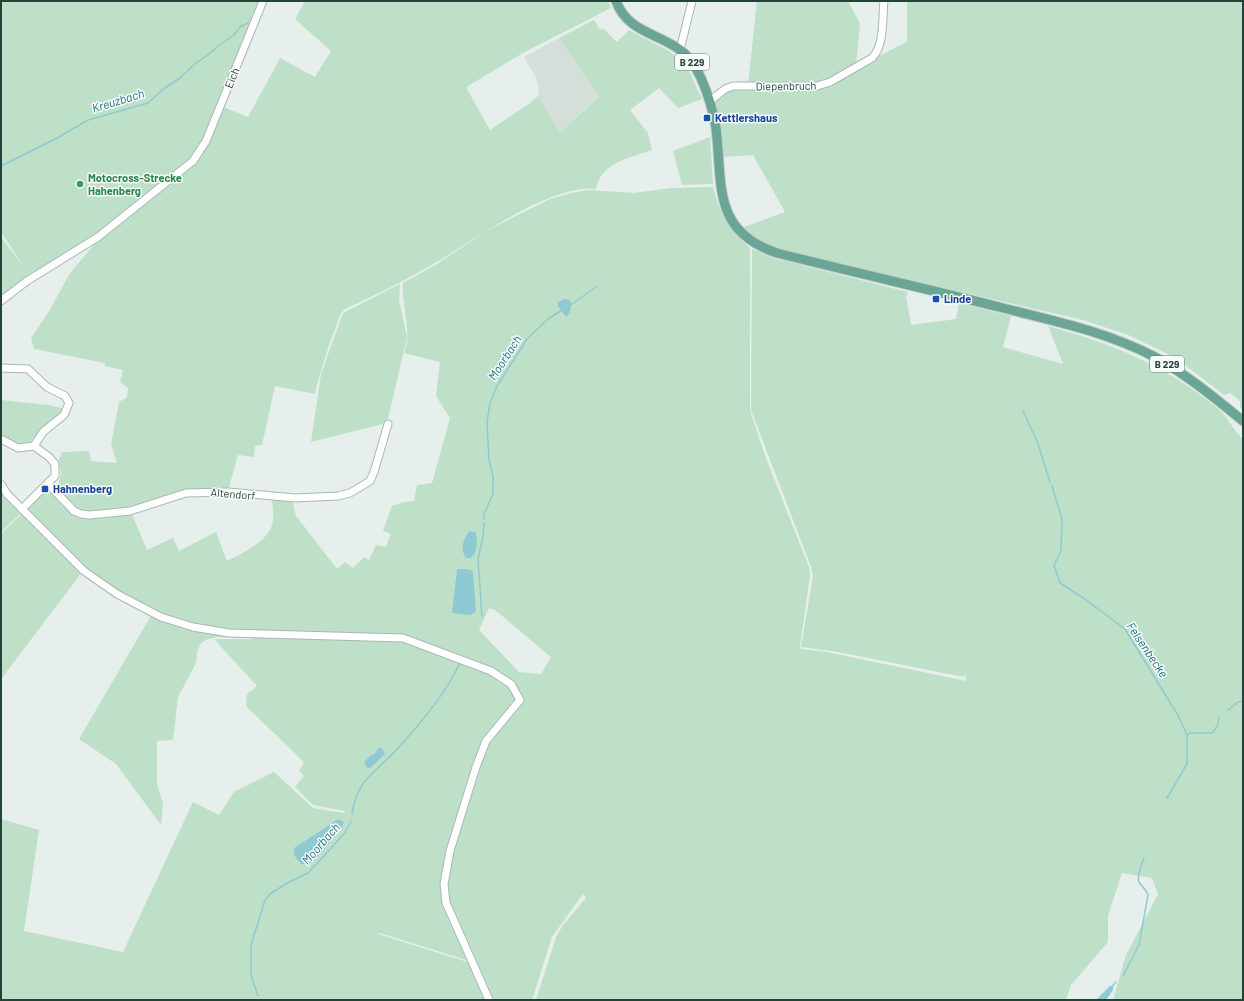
<svg xmlns="http://www.w3.org/2000/svg" width="1244" height="1001" font-family="Barlow,sans-serif">
  <rect width="100%" height="100%" fill="#e6efeb"/>
  <polygon fill="#d4dfda" points="559,38 599,95 560,133 538,96 539,89 536,78 524,57"/>
  <g fill="#bfe0c8" fill-rule="evenodd">
    <polygon points="1,1 259,1 252,15 248,31 204,140 190,159 98,233 1,297 1,237 26,270 1,232"/>
    <path d="M305,1H608L611,8L523,53L468,86L467,89L490,130L530,103L538,96L560,133L599,96L559,38L594,20L600,30L603,28L617,42L629,30L667,50L679,58L690,73L702,99L678,108L659,88L630,110L648,133L652,150C630,158 601,162 596,189C547,185 477,239 435,263C406,280 376,295 345,309L341,313C331,340 321,366 315,394L275,386L262,445L255,446L254,457L238,455L228,491H207L129,509L85,514L74,507L58,487L61,473L59,460L62,452L89,451L91,461L117,463L111,444L119,402L127,397L128,388L120,382L123,370L105,366V363L34,349L31,338L48,313L70,273L97,241L194,163L223,107L248,117L280,58L315,77L331,51L295,19Z"/>
    <polygon points="757,1 848,1 860,24 856,65 822,83 748,85"/>
    <polygon points="907,1 1243,1 1243,411 1240,408 1240,401 1230,393 1224,395 1176,358 1128,335 1083,320 778,250 760,242 741,228 785,212 753,155 721,157 711,100 725,89 812,89 907,42"/>
    <polygon points="710,137 713,184 682,185 673,151"/>
    <path d="M713,187C720,213 729,231 750,248V410L764,453L809,567L810,576L800,646L801,649L827,652L966,681L965,673L964,677L838,652L801,647L813,576L811,567L751,410L752,249L773,258L908,292L906,296L911,325L956,319L959,303L1011,316L1003,347L1063,364L1048,326C1113,344 1163,364 1216,407C1229,417 1231,428 1243,439V1000H1113L1126,955L1158,894L1152,878L1122,873L1108,915V942L1071,985L1066,1000H536L556,937L563,925L586,898L583,894L552,937L532,1000H490L446,895L447,871L477,768L488,742L521,699L513,682L404,636L263,633L193,626L161,615L117,593L85,570L24,509L48,485L74,511L131,512L147,550L173,538L179,551L216,532L227,561C241,554 262,544 270,530C275,521 273,509 272,499H292L296,516L337,569L345,562L353,568L364,557L369,560L376,545L386,547L391,534L383,531L392,506L404,502L414,501L417,485L432,483L450,418L436,396L440,362L404,353C413,331 401,306 403,283L437,264L488,230L550,199L567,194L587,190L634,193L671,188ZM489,608L495,610L551,657L541,674L519,672L479,630Z"/>
    <polygon points="400,284 399,300 407,337 387,423 311,442 321,374 343,313"/>
    <path d="M1,400L49,405L65,409L31,441C19,449 10,442 1,433Z"/>
    <polygon points="1,486 23,511 1,532"/>
    <polygon points="24,511 83,571 1,679 1,534"/>
    <polygon points="152,614 192,628 255,635 251,638 219,637 208,639 201,643 197,652 196,663 178,697 173,740 157,741 157,784 163,804 161,825 116,764 79,739"/>
    <path d="M256,636L376,637L416,643L498,678L510,687L516,698L513,705L488,735L442,886L469,961L380,933L378,934L471,963L488,1000H1V819L39,830L24,931L123,952L193,802L219,815L234,792L274,772L313,808L343,813L345,811L313,805L295,787L304,776L299,771L304,762L246,706L247,694L257,686L214,639H251ZM338,819L344,822L343,825L325,849L294,848Z"/>
  </g>
  <g fill="#8ec9d4">
    <path d="M565,299L570,300C572,306 571,313 566,317L558,306V302Z"/>
    <path d="M469,531L476,532C477,542 478,551 471,558H466C459,548 464,540 469,531Z"/>
    <polygon points="457,569 466,569 473,571 476,611 471,615 452,613"/>
    <polygon points="378,748 382,748 385,754 370,768 367,768 364,762 371,755 375,754"/>
    <polygon points="338,819 344,822 343,825 325,849 310,864 301,864 294,855 294,848"/>
    <polygon points="1110,986 1113,987 1113,990 1106,1000 1096,1000"/>
  </g>
  <g fill="none" stroke-linecap="round" stroke-linejoin="round">
    <g stroke="#8ec9d4" stroke-width="1.5">
      <polyline points="1,166 57,138 88,120 148,103 166,87 180,78 196,63 208,55 218,46 234,35 241,26 248,23"/>
      <polyline points="571,305 597,286"/>
      <polyline points="1023,411 1037,441 1050,482"/>
      <polyline points="1052,486 1062,519 1061,551 1054,565 1060,583 1082,597 1125,629 1179,717 1187,735 1187,764 1167,798"/>
      <polyline points="484,519 484,514 493,494 493,476 489,460 487,422 490,403 497,386 527,339 548,319 562,310"/>
      <polyline points="482,616 478,559 483,537 484,523"/>
      <polyline points="1228,710 1238,702 1243,701"/>
      <polyline points="1187,735 1190,733 1212,733 1218,725 1219,716"/>
      <path d="M352,814C357,778 377,772 399,747C421,723 446,693 460,663"/>
      <path d="M1123,976L1139,945L1148,895C1146,889 1142,887 1139,882C1136,875 1142,864 1144,858"/>
      <polyline points="1111,988 1116,982"/>
      <polyline points="258,996 251,975 251,945 265,900 270,894 289,882 308,873 344,834 351,821"/>
    </g>
    <defs>
      <g id="minor">
        <polyline points="680,50 692,1"/>
        <path d="M710,101L725,89L733,86H817L830,82L872,58C885,45 882,18 884,1"/>
        <polyline points="1,301 27,281 98,237 193,161 206,141 263,1"/>
        <polyline points="1,368 28,369 47,387 65,396 69,403 64,415 43,432 34,446"/>
        <polyline points="1,439 18,448 34,446 49,457 55,464 55,476 22,509"/>
        <polyline points="1,484 7,494 84,571 117,594 161,617 193,627 229,633 403,638 491,671 511,684 520,700 486,741 476,767 450,851 444,884 446,903 451,914 489,1000"/>
        <polyline points="48,484 74,511 81,514 90,515 130,511 186,493 228,492 295,498 338,496 350,493 370,481 374,472 388,424"/>
      </g>
      <path id="major" d="M616,1C627,31 656,33 679,49C689,56 696,67 701,78C708,94 713,110 716,128C723,183 711,231 777,253C852,272 928,289 1003,308C1055,321 1107,332 1155,357C1187,375 1215,398 1243,421"/>
    </defs>
    <use href="#minor" stroke="#a8b8b2" stroke-width="9"/>
    <use href="#major" stroke="#c2cac8" stroke-width="11"/>
    <use href="#minor" stroke="#fff" stroke-width="7"/>
    <use href="#major" stroke="#6aa596" stroke-width="9"/>
  </g>
  <g fill="#1a4fb4" stroke="#f7fbf9" stroke-width="1.5">
    <rect x="703" y="114" width="8" height="8" rx="2"/>
    <rect x="932" y="295" width="8" height="8" rx="2"/>
    <rect x="41" y="485" width="8" height="8" rx="2"/>
  </g>
  <circle fill="#2e9e5b" stroke="#f7fbf9" stroke-width="1.5" cx="80" cy="184" r="4"/>
  <g text-anchor="middle" stroke-width="3" stroke-linejoin="round" paint-order="stroke">
    <g fill="#f7fbf9" stroke="#637a73" stroke-width="1">
      <rect x="675" y="54" width="34" height="16" rx="3"/>
      <rect x="1150" y="356" width="34" height="16" rx="3"/>
    </g>
    <g font-size="10" font-weight="bold" fill="#24423a">
      <text x="692" y="66">B 229</text>
      <text x="1167" y="368">B 229</text>
    </g>
    <g font-size="11" fill="#24423a" stroke="#f7fbf9">
      <text transform="translate(232 78) rotate(-68)" y="4">Eich</text>
      <text transform="translate(786 86) rotate(-1)" y="4">Diepenbruch</text>
      <text transform="translate(233 494) rotate(5)" y="4">Altendorf</text>
    </g>
    <g font-size="11" font-weight="bold" fill="#164399" stroke="#f7fbf9" text-anchor="start">
      <text x="715" y="122">Kettlershaus</text>
      <text x="944" y="303">Linde</text>
      <text x="53" y="493">Hahnenberg</text>
    </g>
    <g font-size="11" font-weight="bold" fill="#27864d" stroke="#f7fbf9" text-anchor="start">
      <text x="88" y="182">Motocross-Strecke<tspan x="88" dy="13">Hahenberg</tspan></text>
    </g>
    <g font-size="12" font-style="italic" fill="#1c6f80" stroke="#f7fbf9">
      <text transform="translate(118 101) rotate(-17)" y="4">Kreuzbach</text>
      <text transform="translate(505 358) rotate(-57)" y="4">Moorbach</text>
      <text transform="translate(1147 650) rotate(56)" y="4">Felsenbecke</text>
      <text transform="translate(321 844) rotate(-49)" y="4">Moorbach</text>
    </g>
  </g>
  <rect width="1244" height="1001" fill="none" stroke="#24423a" stroke-width="4"/>
</svg>
